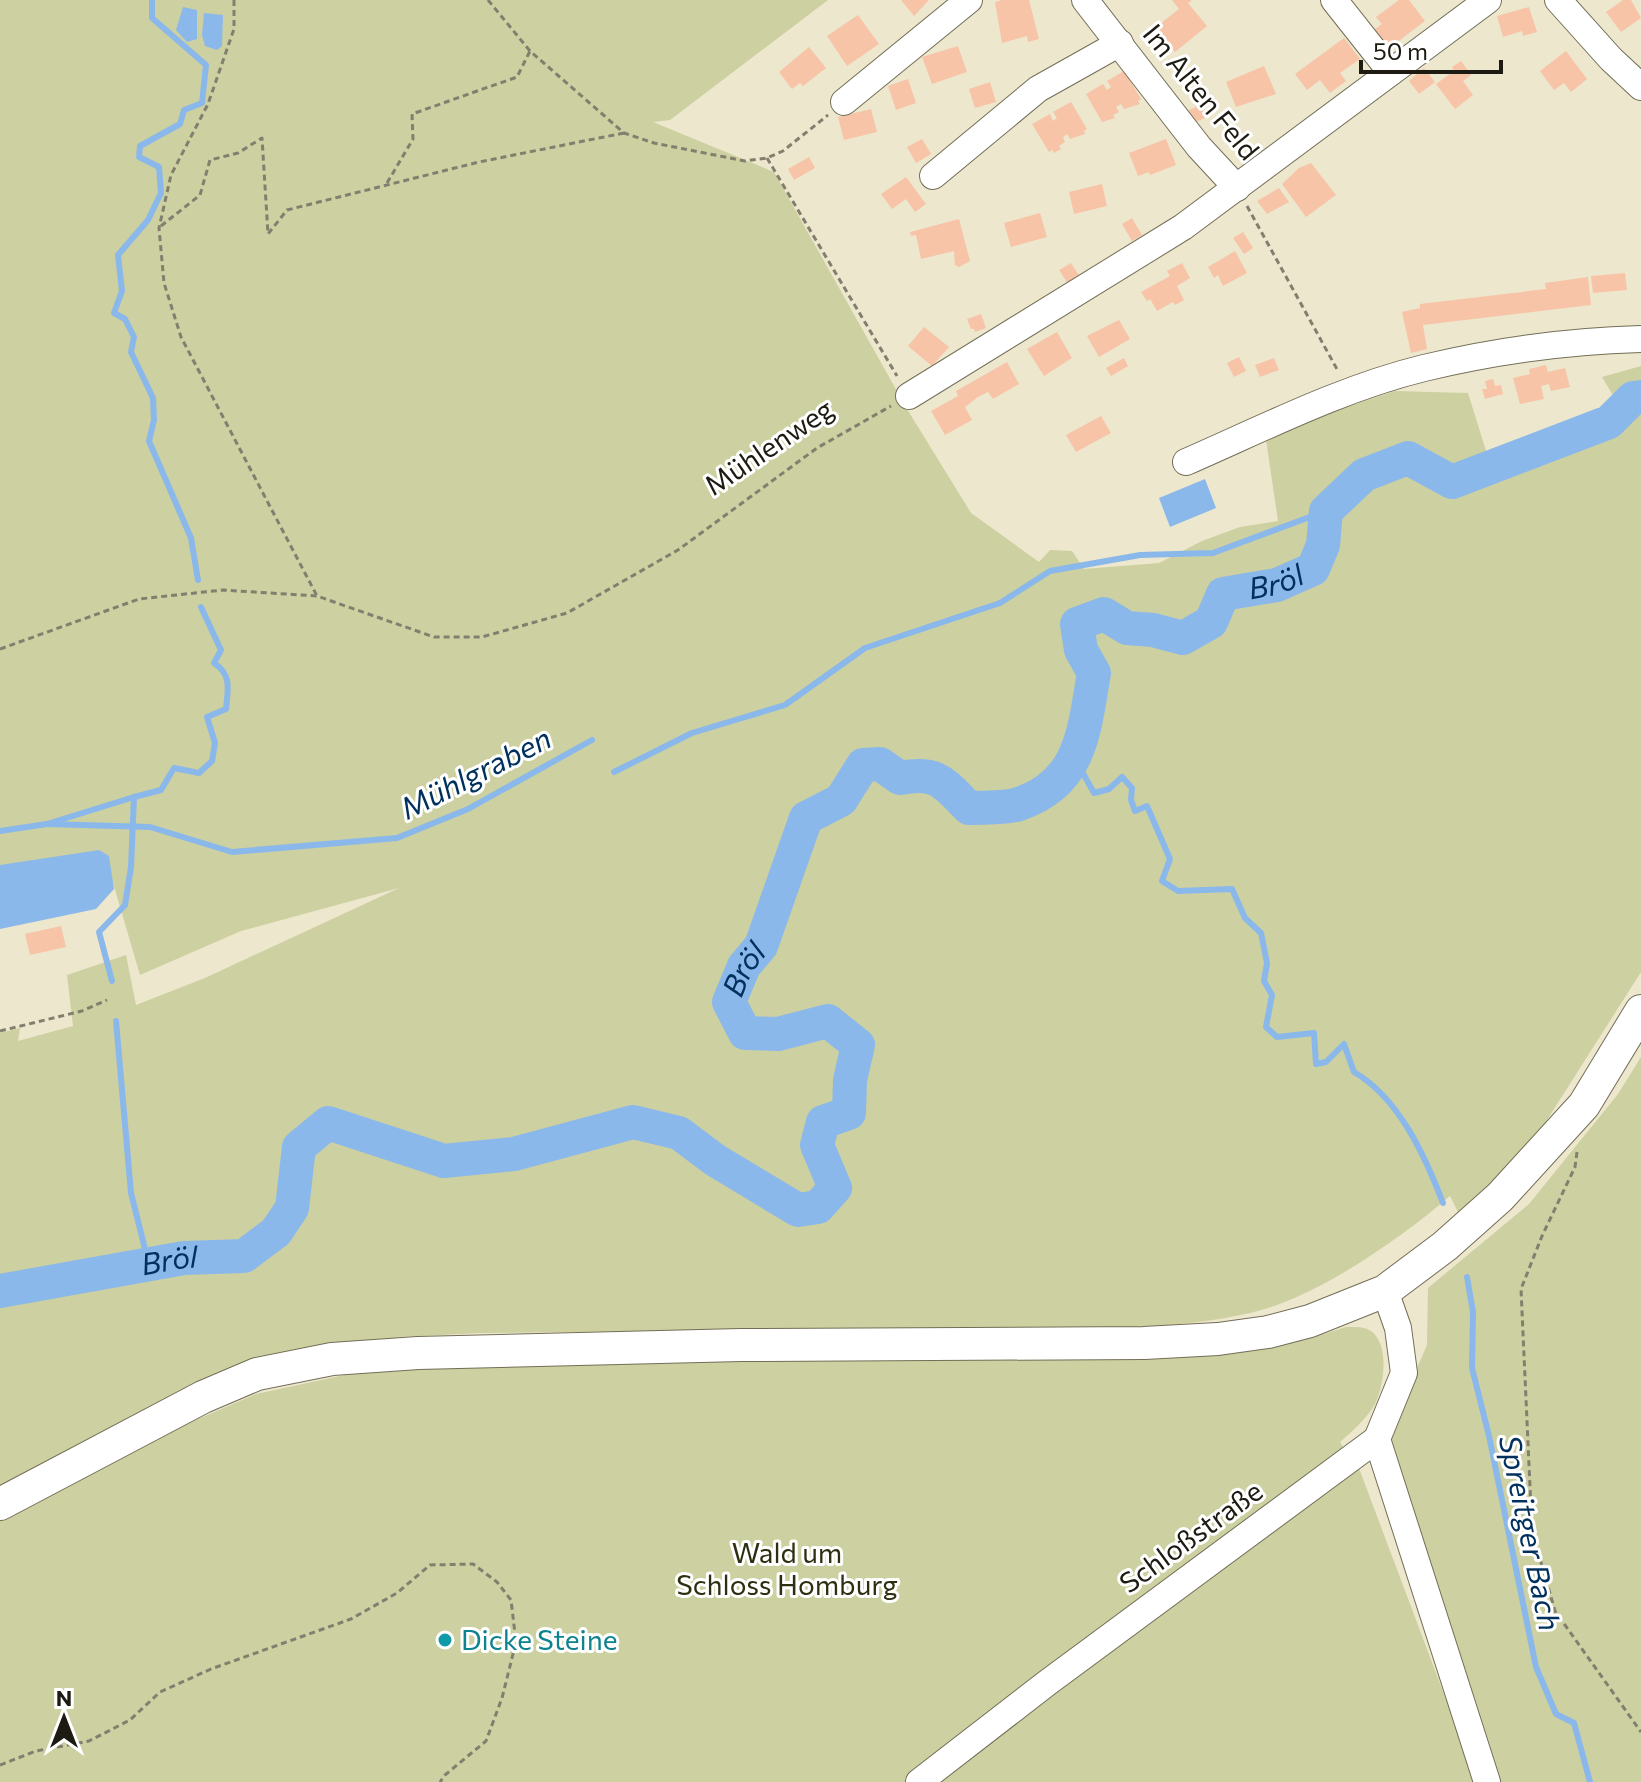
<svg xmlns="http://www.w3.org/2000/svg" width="1641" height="1782" font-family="Commissioner,sans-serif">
  <rect width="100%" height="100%" fill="#ede7ce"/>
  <g fill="#cdd0a0">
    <path d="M0,0H828L670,120L653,122L774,172L907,409L971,513L1039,562L1050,550L1072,551L1084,569L1159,563L1202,541L1240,527L1278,521L1265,433L1395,391L1468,393L1487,454L1547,440L1617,402L1602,377L1641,366V972L1533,1142L1460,1216L1450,1196C1405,1235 1333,1285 1277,1305C1194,1334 1065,1327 976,1328C811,1329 646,1331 481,1333L398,1337L412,1343L331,1353L0,1490V1033L20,1028L18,1041L73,1026L67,975L126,955L136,1005L205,978L399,888L241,931L140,975L106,859L0,867Z"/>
    <polygon points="1641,1057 1641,1782 1498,1782 1389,1432 1427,1345 1428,1288 1529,1204 1618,1094"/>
    <path d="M1346,1327C1354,1327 1364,1326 1371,1331C1390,1345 1384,1385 1375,1404C1367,1418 1352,1432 1340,1442L1354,1465L1357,1463L1477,1782H0V1520L145,1442L256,1394L363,1371L429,1363L1226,1353L1311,1338Z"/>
  </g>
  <g fill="#8bb8eb">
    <polygon points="183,7 197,10 197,39 187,42 176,30"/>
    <polygon points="204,13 223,15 222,46 217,50 205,46 202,35"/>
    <polygon points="1205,479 1216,508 1170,527 1159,498"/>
    <polygon points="99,850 109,856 114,889 96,909 0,929 0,865"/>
  </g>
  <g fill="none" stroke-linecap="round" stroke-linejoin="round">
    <g stroke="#8bb8eb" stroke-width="6">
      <polyline points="152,0 152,18 206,65 202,103 184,110 180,124 140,146 139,157 159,167 161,193 148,220 118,255 122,291 114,313 125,319 134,337 131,352 153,398 154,420 149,441 191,538 198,580"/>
      <path d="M1075,759L1094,793L1109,789L1122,777L1132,788L1131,800L1135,811L1147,806L1170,859L1162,881L1178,891L1232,889L1245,918L1261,933L1267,963L1264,981L1272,995L1266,1027L1277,1037L1314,1033L1316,1064L1326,1062L1344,1044L1354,1072C1399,1098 1425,1156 1443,1203"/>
      <polyline points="614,772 692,733 785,705 865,648 1000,603 1050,571 1140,555 1213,553 1326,511"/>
      <polyline points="47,824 150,827 232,852 397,838 468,809 592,740"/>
      <polyline points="0,831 47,824 134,797"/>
      <path d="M112,981L99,932L125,905L131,867L134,797L161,790L174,768L199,773L212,761L215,743L207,717L226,709C228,689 232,675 214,663L221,650L201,607"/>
      <polyline points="116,1021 131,1193 149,1265"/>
      <polyline points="1467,1277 1473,1312 1472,1368 1489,1436 1536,1667 1556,1714 1574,1723 1590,1782"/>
    </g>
    <path stroke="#8bb8eb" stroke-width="34" id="s1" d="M0,1291L184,1258L244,1256L276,1232L292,1208L299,1147L328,1123L444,1161L514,1154L633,1122L679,1133L715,1160L798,1210L818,1207L835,1188L817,1145L823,1122L849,1113L850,1080L858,1045L828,1021L778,1034L745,1033L729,1002L744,966L761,946L806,818L841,800L863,765L880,764L900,778C938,771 943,782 969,808C985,807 1004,809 1019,804C1082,783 1084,730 1094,673L1081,650L1077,624L1104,614L1127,628L1153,630L1183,638L1211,622L1223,594L1277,585L1313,569L1323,545L1326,511L1364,475L1408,458L1452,482L1609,422L1633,398L1641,397"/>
  </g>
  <g fill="#f7c4a8">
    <polygon points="901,0 929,0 914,16"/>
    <polygon points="1002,0 1029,0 1039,39 1028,42 1027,36 1002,43 995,2"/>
    <polygon points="1172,0 1192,0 1188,3 1207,26 1175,52 1155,28 1179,9"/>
    <polygon points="1399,0 1409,0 1425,21 1383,53 1368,34 1382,24 1376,17"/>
    <polygon points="1623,0 1631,0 1641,18 1621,32 1606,12"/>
    <polygon points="1529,7 1537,32 1523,36 1522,31 1503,37 1497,16"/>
    <polygon points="858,15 879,44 847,66 827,36"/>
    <polygon points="1344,38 1360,59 1340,73 1346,81 1330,93 1320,80 1307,90 1295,74"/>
    <polygon points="958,46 967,72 932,84 922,57"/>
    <polygon points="809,47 826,68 803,86 800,83 792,89 779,72"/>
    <polygon points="1566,51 1587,79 1571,92 1564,83 1554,90 1540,71"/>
    <polygon points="1461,61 1471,75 1463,81 1473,95 1455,109 1436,84 1454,71 1452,67"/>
    <polygon points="1264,66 1276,94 1236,107 1226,82"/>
    <polygon points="1424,68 1435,82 1419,94 1409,81"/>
    <polygon points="1124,71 1141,99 1138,101 1140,104 1124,109 1121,104 1116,107 1119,112 1113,115 1115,118 1102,122 1086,94 1103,84 1107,90 1111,87 1107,81"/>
    <polygon points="908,79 916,103 896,110 888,86"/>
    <polygon points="990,82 996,102 975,108 969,89"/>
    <polygon points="1071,102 1087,129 1084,131 1085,134 1070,139 1067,134 1063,137 1065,142 1059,146 1061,149 1054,153 1052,150 1049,152 1032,124 1050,114 1053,121 1057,118 1053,112"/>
    <polygon points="1204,103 1210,116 1193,123 1187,111"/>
    <polygon points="871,109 877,132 844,140 838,117"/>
    <polygon points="922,139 931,154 916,163 907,147"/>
    <polygon points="1166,139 1176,165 1150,175 1149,172 1138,176 1129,153"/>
    <polygon points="809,157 815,168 794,180 788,169"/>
    <polygon points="1311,163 1336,195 1306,217 1282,184 1299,168"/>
    <polygon points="906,177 926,204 915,212 906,199 892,209 881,194"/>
    <polygon points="1102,184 1107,206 1074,214 1069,192"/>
    <polygon points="1279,188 1289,202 1267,214 1257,201"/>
    <polygon points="1040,213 1047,237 1011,247 1004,223"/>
    <polygon points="1132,218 1142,235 1132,241 1122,224"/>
    <polygon points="959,219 970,261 959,267 955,265 954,251 921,259 916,235 911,236 910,232"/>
    <polygon points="1243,232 1253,248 1244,254 1233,238"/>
    <polygon points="1235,251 1247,273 1223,286 1218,275 1214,278 1208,267"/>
    <polygon points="1071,263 1080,277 1068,284 1059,270"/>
    <polygon points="1182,263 1190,278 1177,286 1184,300 1175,305 1173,302 1157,311 1150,299 1147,301 1141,292 1170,276 1167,271"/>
    <polygon points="1625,273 1627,290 1593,293 1591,276"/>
    <polygon points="1588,277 1591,305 1423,325 1427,349 1411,353 1402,312 1420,308 1420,304 1546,289 1545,283"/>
    <polygon points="981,314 986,328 975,332 974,329 971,329 967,319"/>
    <polygon points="1119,320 1130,339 1099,357 1087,336"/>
    <polygon points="924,327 949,347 932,366 908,346"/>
    <polygon points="1057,332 1072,358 1044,376 1027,349"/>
    <polygon points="1239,357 1246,371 1234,377 1227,363"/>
    <polygon points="1124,358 1128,366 1111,376 1106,368"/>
    <polygon points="1274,358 1279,370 1260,377 1255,365"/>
    <polygon points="1007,362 1019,384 993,399 988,392 978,397 965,407 972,420 945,435 931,411 958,396 956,391"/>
    <polygon points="1546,365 1548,372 1565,368 1570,387 1551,391 1549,384 1541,386 1544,399 1520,404 1513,378 1530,374 1529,369"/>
    <polygon points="1493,379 1495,386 1501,385 1503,394 1485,399 1482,389 1487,389 1485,381"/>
    <polygon points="1101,416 1111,433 1076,452 1066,435"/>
    <polygon points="61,926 66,947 30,955 25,934"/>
  </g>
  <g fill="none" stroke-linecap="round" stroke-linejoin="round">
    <defs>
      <g id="minor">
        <polyline points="1085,0 1199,147 1237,188"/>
        <polyline points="1334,0 1391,72"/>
        <polyline points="1558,0 1611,59 1641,87"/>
        <polyline points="844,102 969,0"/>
        <polyline points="933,176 1038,89 1120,43"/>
        <polyline points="909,396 1183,227 1488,0"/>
        <path d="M1186,462C1264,428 1342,388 1424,368C1494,351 1569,341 1641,339"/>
        <polyline points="1377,1439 1487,1782"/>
        <polyline points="919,1782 1047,1683 1377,1439 1404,1373 1398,1328 1385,1291"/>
      </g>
      <polyline id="major" points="0,1504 203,1397 257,1374 332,1359 418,1353 741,1345 1144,1343 1218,1339 1268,1332 1310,1321 1385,1291 1445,1246 1500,1197 1584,1105 1641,1011"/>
    </defs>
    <use href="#minor" stroke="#736e57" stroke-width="28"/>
    <use href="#major" stroke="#736e57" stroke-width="34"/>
    <g stroke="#837f6e" stroke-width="3" stroke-dasharray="6 4" stroke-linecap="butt">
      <polyline points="234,0 234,29 208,104 171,175 159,228 164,283 181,337 317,596"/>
      <polyline points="488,0 530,51 624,133 654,143 745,161 767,158 783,151 828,115"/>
      <polyline points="767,158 897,376"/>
      <polyline points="387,183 413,139 412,114 517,77 530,51"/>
      <polyline points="1247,206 1338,371"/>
      <polyline points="161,226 200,195 210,160 238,153 262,138 268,234 287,210 479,162 624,133"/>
      <polyline points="0,649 139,599 223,590 317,596 434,637 482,637 567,613 678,550 817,448 891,406"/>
      <polyline points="0,1031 82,1011 107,1000"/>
      <polyline points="1577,1152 1575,1167 1542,1236 1521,1289 1532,1531 1555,1611 1641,1732"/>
      <polyline points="0,1765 36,1751 89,1741 130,1720 160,1692 211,1669 351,1619 397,1593 430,1565 473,1564 497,1582 511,1600 516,1642 502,1698 486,1741 445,1775 440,1782"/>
    </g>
    <use href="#minor" stroke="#fff" stroke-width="26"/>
    <use href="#major" stroke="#fff" stroke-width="32"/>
  </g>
  <circle fill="#0f9aa8" stroke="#fff" stroke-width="3" cx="445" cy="1640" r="8"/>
  <g text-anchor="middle" stroke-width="6" stroke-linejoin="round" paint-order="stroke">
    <g font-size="28" fill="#1c1a11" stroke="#fff">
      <text transform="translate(1201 92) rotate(51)" y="10">Im Alten Feld</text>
      <text transform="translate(769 447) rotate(-34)" y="10">Mühlenweg</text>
      <text transform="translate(1191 1537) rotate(-36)" y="10">Schloßstraße</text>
    </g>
    <g font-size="28" fill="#2e2f11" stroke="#fff">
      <text x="787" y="1563">Wald um<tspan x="787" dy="32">Schloss Homburg</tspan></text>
    </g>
    <g font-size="28" fill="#0d838f" stroke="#fff" text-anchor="start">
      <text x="461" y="1650">Dicke Steine</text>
    </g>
    <g font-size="30" font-style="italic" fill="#00305d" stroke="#fff">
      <text dy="10" stroke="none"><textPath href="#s1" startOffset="2188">Bröl</textPath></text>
      <text transform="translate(476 774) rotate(-27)" y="10">Mühlgraben</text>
      <text dy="10" stroke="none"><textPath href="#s1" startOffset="1326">Bröl</textPath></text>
      <text dy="10" stroke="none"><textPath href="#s1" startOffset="172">Bröl</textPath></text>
      <text transform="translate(1529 1533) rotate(78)" y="10">Spreitger Bach</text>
    </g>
  </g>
  <g transform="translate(64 1718)" stroke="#ffffff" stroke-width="6" paint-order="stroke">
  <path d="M0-6L14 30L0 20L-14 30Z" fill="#1c1a11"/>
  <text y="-12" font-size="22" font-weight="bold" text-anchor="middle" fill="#1c1a11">N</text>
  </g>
  <path d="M1361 60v12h140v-12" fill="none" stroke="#1c1a11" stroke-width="4"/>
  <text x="1373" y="60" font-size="24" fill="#1c1a11" stroke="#ffffff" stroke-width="6" paint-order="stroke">50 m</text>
</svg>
